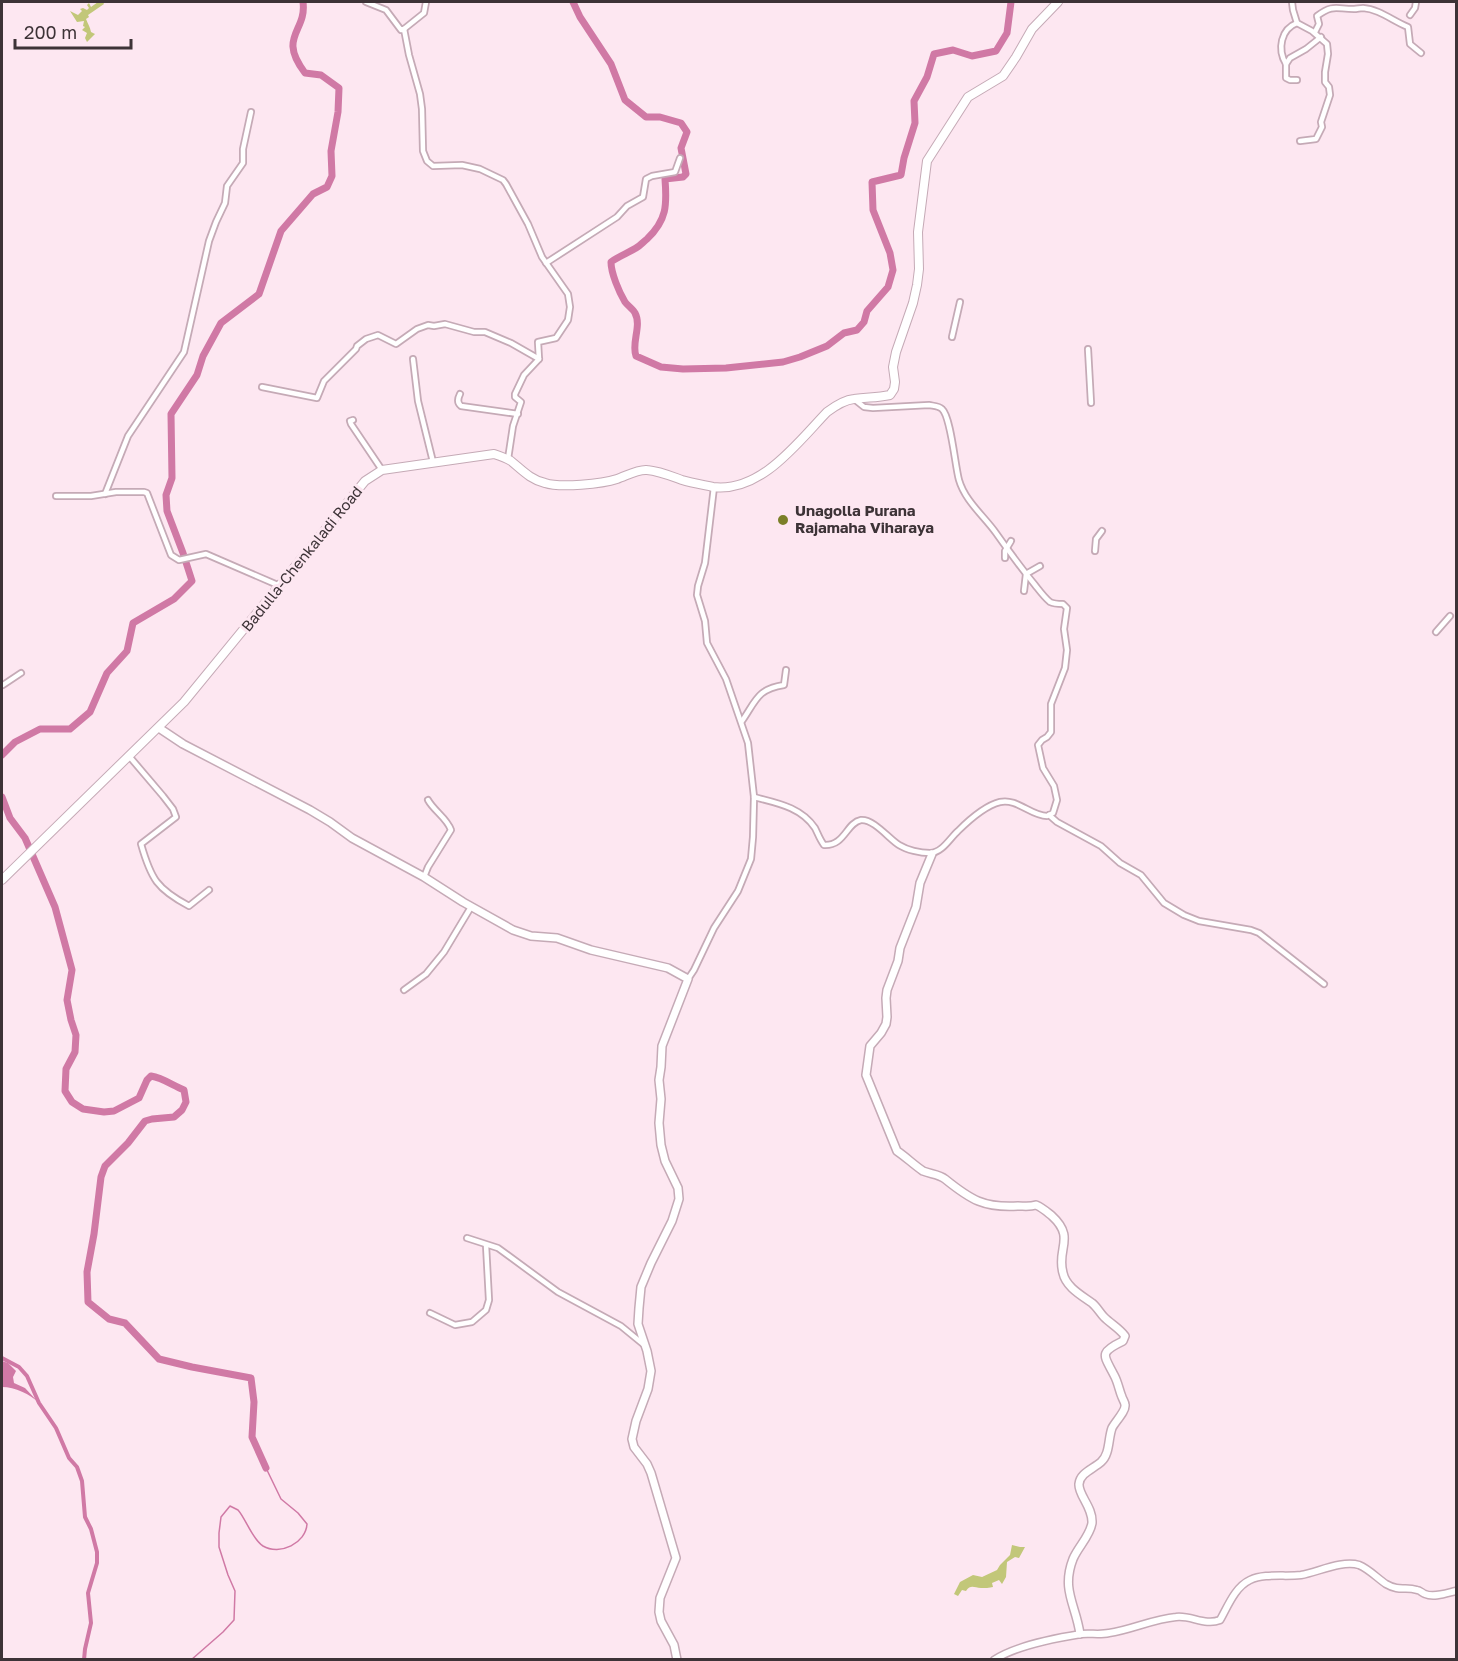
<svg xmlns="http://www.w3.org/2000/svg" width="1458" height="1661" font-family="'Golos Text',sans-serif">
  <rect width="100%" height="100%" fill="#fde7f1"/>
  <g fill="#c2c779">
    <path d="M98,2H103L104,4L88,15L89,17L86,19C88,24 90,27 91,32L95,34L87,42L85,38L87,33L82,30L85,27L83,26L84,21L77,22L70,11L78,15L82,11L80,9L83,8L87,10L89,8L87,5L89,3L91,7Z"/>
    <path d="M1012,1545L1020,1547H1025L1019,1558L1015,1557L1007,1562L1006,1577L1002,1584L999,1580L992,1583L993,1587C990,1588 984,1588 981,1588C974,1588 971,1584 966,1591L962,1590L958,1596L954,1594L960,1582L973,1575L982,1577L997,1570L1000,1565L1010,1555Z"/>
  </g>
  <path fill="#d079a5" d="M2,1361L8,1363L16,1371L13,1377L14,1383L25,1388L39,1403C30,1394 15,1387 2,1387Z"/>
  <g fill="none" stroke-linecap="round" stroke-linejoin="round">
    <path stroke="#d079a5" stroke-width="1.5" d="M191,1660L223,1632L234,1620L235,1591L228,1575L219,1547V1533L221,1517L230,1506C232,1507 236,1509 238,1510C246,1519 252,1539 263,1546C280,1556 306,1543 307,1524L298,1513L281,1499L266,1468"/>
    <polyline stroke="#d079a5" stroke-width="4" points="2,1358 19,1367 27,1376 39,1403 56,1428 69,1458 77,1467 82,1481 85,1517 91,1529 97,1552 97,1563 88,1593 91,1623 85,1649 84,1660"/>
    <g stroke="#d079a5" stroke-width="7">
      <path d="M573,2L580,17L611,64L625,100L646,117H660L681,123L687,132L681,148L686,174L683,177L665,179C667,205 667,220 647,239C643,242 640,246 636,248C628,253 619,256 611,262C611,273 619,292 625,302C628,306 633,309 635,313C642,326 631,343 636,356L661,367L683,369L726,368L783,362L800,357L827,346L844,333L857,330L864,322L867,311L888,287L893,270L890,253L873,210L872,182L901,175L904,158L915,123L914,101L927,77L934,54L953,50L972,56L996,51L1007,33L1011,2"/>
      <path d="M2,755L15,742L40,729H70L90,712L107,673L127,651L133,623L174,599L192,581L183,553L167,511L166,495L172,478L171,414L197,375L203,356L221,323L259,294L281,231L313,194L327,187L332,176L331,151L338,112L339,88L321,75L305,73C277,36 307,32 303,2"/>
      <path d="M2,797L10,818L25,838L55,907L72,970L67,1000L71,1020L76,1035L75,1052L66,1069L65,1091L72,1102L83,1109L104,1112L114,1111L139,1098L147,1080L151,1076C163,1078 172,1085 184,1090L186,1102L182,1110L174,1117L152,1119L145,1121L128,1143L105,1166L101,1177L94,1234L87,1272L88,1302L109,1319L125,1323L159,1359L192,1367L251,1378L254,1402L252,1437L266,1468"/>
    </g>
    <defs>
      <g id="minor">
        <polyline points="366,2 386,10 401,30 404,29 409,55 420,94 422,109 423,151 427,161 433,166 462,165 480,169 503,180 506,184 528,224 542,257 568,294 570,307 568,320 556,338 538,342 539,359 524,375 515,394 515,397 521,402 513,426 508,459"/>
        <polyline points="1292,2 1293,10 1297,23 1312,31 1327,44 1328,54 1325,72 1325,82 1329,87 1330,95 1321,122 1322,127 1316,139 1300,141"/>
        <polyline points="1410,15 1415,8 1416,2"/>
        <polyline points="404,29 424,13 426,2"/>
        <path d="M1315,32L1319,24L1317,16C1333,4 1336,9 1354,9C1357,9 1360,8 1363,8C1379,9 1393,21 1408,27L1410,44L1421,53"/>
        <path d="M1286,64C1277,49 1281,29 1297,23"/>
        <polyline points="1297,80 1290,80 1286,78 1286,64 1290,58 1306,49 1321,37"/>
        <polyline points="546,263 617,217 627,206 643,197 646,179 652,176 675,172 680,158"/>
        <polyline points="952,337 960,302"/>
        <polyline points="1088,349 1091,403"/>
        <polyline points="413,359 418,401 433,462"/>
        <polyline points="262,387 317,398 324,381 356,349 357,346 366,339 378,335 396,344 417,329 428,325 434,326 445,324 474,332 485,332 511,343 539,359"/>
        <path d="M460,394C458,398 457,403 461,406L518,414"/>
        <polyline points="353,420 350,421 351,424 382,470"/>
        <polyline points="105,494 128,436 184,352 209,241 216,222 225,203 227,186 243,163 243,149 251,112"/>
        <polyline points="56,496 91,496 116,492 144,492 147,493 171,555 179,560 206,554 280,586"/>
        <polyline points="1095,551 1096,539 1102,531"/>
        <polyline points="1005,558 1005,551 1011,541"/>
        <polyline points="1024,591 1026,574 1040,566"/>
        <polyline points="1436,632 1450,616"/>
        <polyline points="3,685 21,673"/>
        <path d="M742,721C756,701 757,689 784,685L786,670"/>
        <path d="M129,756L163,796L173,809L176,817L141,844C151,879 157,889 189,906L209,890"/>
        <path d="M754,797C777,803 801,807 815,828C818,834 820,840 824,845C845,846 846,823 861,820C874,819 889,839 899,845C907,850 920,853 930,853C942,853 950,838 958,831C969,820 984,806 1000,802C1017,798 1031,816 1047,816L1053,813L1057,800L1054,786L1043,768L1038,745L1042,740L1047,737L1051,732V704L1065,668L1067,650L1064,629L1067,608L1063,604C1058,604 1054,604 1050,602C1044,597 1039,590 1035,585C1021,568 1008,550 996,533C984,516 965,501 959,480C955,466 951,417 942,409C939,406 934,406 929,405L873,408L864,407L854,399"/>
        <polyline points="1049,815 1057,822 1101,846 1120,863 1141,875 1164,903 1184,915 1199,921 1251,930 1259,933 1324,984"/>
        <path d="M424,877L428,867L451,830C447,818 434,811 428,800"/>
        <polyline points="688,979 694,970 714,928 738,891 751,859 753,837 754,797 748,743 726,679 707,643 705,621 697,595 698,586 705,563 714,487"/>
        <polyline points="404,990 426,974 444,952 471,907"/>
        <polyline points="467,1238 498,1248 558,1292 621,1326 643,1344"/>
        <polyline points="430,1313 455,1325 472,1322 486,1310 489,1300 486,1245"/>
      </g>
      <path id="tertiary" d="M994,1660C1015,1646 1056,1638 1081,1634C1090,1633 1100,1635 1109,1633C1131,1630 1153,1619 1176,1617C1191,1615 1205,1626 1220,1620C1228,1606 1235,1587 1250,1580C1265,1573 1285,1577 1301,1575C1318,1572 1342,1560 1359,1565C1369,1569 1377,1578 1386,1584C1400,1592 1405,1586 1417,1590C1420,1590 1422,1593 1425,1594C1434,1598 1447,1593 1456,1591"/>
      <g id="secondary">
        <polyline points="159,728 183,744 310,810 330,822 352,838 424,877 463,902 513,930 531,936 557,938 591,950 668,968 688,979 662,1046 661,1067 659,1080 661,1099 659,1123 661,1145 665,1161 678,1188 679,1199 672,1221 651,1263 641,1287 639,1308 638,1324 647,1351 651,1371 648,1389 636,1421 632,1439 634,1447 647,1464 651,1473 676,1558 660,1598 659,1612 661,1621 674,1645 677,1660"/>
        <path d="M932,854L920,883L916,907L900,948L898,961L887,990L886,998L887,1017L886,1024L881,1033L870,1046L866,1075L897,1151C906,1157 914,1165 923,1171C930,1174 939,1174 945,1179C971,1200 984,1208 1018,1206C1024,1206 1030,1207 1036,1205C1043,1208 1047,1212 1052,1216C1076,1238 1056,1249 1063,1273C1066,1287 1081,1295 1092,1303C1097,1307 1100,1313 1104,1317C1111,1324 1119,1328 1125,1336L1123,1341C1098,1353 1104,1355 1114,1375C1118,1382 1119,1390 1122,1397C1123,1400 1125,1402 1125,1405C1126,1411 1115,1422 1112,1428C1108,1439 1110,1454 1101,1462C1093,1469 1080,1473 1079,1484C1078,1495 1093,1507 1092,1523C1090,1536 1078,1547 1073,1559C1061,1590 1076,1605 1080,1634"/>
      </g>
      <path id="trunk" d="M2,880L184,702L365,481L382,470L494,454C500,456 506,458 511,461C522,470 531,480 545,483C560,488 602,484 617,479C626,476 638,469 647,470C659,471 671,476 682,480C692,483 704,485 713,487C761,493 798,442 827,412C835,406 844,400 854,399C868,397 876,398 890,395L894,389L895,382L893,367L896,352L913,303L917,285L919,269L918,232L927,161L968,97L1003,76L1016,57L1032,29L1058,2"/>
    </defs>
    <use href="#minor" stroke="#c5aab6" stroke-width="8"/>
    <use href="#tertiary" stroke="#c5aab6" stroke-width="9"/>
    <use href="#secondary" stroke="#c5aab6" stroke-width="10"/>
    <use href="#trunk" stroke="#c5aab6" stroke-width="10"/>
    <use href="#minor" stroke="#fff" stroke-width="4.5"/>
    <use href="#tertiary" stroke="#fff" stroke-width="6"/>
    <use href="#secondary" stroke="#fff" stroke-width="7"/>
    <use href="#trunk" stroke="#fff" stroke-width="8"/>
  </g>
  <circle fill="#7b7f28" stroke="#fde7f1" stroke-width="2" cx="783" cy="520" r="6"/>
  <g text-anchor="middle" stroke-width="6" stroke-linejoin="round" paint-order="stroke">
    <g font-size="15" font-weight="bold" fill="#3d3337" stroke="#fde7f1" text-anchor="start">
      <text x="795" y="516">Unagolla Purana<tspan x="795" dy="17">Rajamaha Viharaya</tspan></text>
    </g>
    <g font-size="15" fill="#3d3337" stroke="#fde7f1">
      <text transform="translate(302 559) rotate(-51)" y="5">Badulla-Chenkaladi Road</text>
    </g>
  </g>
  <rect width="1458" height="1661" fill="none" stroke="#3d3337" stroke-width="6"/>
  <path d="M15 39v9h116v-9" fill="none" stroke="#3d3337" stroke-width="3"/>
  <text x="24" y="39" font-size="18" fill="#3d3337" stroke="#fde7f1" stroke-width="4.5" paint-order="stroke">200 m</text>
</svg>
